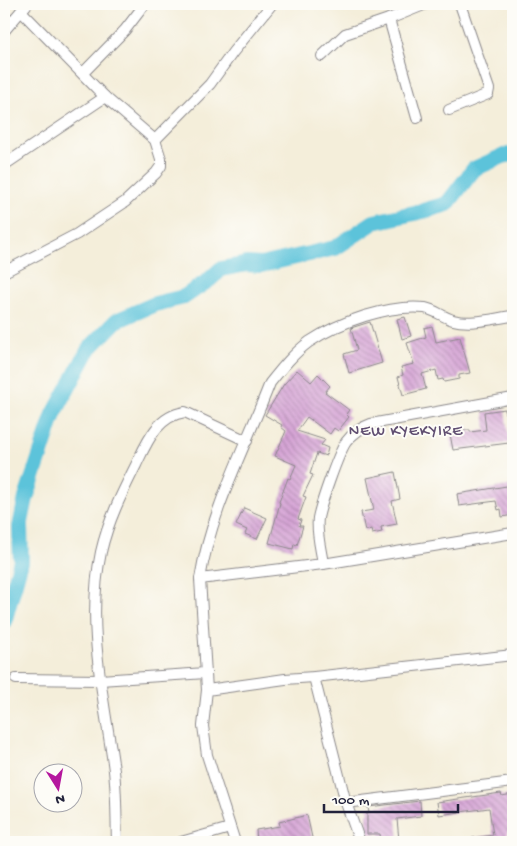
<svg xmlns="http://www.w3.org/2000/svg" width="517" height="846" font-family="'Gochi Hand',sans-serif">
  <defs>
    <pattern id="building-back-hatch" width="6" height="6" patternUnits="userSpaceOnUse" patternTransform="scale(1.25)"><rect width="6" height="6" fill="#d4a0d4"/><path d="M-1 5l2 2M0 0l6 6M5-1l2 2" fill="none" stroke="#ac82ad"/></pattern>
  </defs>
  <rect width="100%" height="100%" fill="#fdfcf7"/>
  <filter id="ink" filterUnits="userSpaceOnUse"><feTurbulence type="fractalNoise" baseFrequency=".02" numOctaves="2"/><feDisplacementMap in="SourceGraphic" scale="10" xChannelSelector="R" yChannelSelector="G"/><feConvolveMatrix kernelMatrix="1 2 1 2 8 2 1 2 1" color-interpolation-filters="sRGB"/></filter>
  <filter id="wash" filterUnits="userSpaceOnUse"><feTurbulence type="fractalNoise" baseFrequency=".0096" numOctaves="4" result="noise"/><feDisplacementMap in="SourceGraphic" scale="20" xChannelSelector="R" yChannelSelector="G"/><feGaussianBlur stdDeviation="1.12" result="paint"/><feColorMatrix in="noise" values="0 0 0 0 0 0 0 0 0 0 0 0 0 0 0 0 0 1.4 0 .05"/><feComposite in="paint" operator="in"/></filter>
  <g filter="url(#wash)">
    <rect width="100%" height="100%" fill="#f4eeda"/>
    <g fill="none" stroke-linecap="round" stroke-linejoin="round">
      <polyline stroke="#5cc3da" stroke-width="16" points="4,622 21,561 20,527 26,498 54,414 89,349 116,321 155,304 184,297 209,280 221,269 247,264 261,265 335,248 374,222 423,211 447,204 474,169 503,156 513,154"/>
    </g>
    <g id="blocks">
      <g fill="url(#building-back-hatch)">
        <polygon points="405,317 411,336 402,339 397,319"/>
        <polygon points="370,322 382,363 349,373 344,354 357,350 351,328"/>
        <polygon points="432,326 436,342 460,337 470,373 459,375 459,379 444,382 443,379 438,380 436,370 422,374 426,389 403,395 398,377 403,375 401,367 414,364 407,343 426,337 424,328"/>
        <polygon points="297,370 311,382 318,374 330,386 325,392 349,410 346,414 349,417 338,431 334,428 330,434 307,417 297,431 325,440 321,445 328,448 326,456 317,453 310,474 313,475 303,496 306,497 298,519 301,520 299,526 303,526 297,545 294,544 293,549 269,543 280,503 279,502 288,478 290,479 296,465 275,456 286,431 281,427 282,425 265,415 284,384"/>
        <polygon points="505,409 509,443 453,450 450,434 456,434 455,430 463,428 464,430 470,430 470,432 486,430 484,412"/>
        <polygon points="395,472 400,499 392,501 397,524 381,527 382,532 372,534 371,529 365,531 361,512 374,510 367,478"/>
        <polygon points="513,485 513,515 502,517 501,509 498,510 496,501 459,506 457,494"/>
        <polygon points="244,508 267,518 257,539 245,534 247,530 236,525"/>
        <polygon points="501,793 502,796 512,794 513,799 513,831 507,832 508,842 473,842 472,838 493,835 489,808 439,815 437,802"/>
        <polygon points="420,801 421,816 397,819 399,840 381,842 380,834 367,834 367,813 369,813 368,807"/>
        <polygon points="307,815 313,842 257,842 256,830 280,826 279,822"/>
      </g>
    </g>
  </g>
  <g filter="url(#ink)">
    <use href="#blocks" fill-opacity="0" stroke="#8b888a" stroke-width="1"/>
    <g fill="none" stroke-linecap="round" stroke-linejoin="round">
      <defs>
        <g id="minor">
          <polyline points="389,19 417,118"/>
          <polyline points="4,31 27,4"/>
          <polyline points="322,56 345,34 389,19 426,4"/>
          <polyline points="83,73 125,30 145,4"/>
          <polyline points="449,110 488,94 489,89 460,4"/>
          <polyline points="155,140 210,84 233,52 272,4"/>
          <polyline points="4,165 105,97"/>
          <polyline points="4,272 77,234 125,202 156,173 161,166 161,159 155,140 105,97 21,11"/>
          <path d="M323,564C321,549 316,533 318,518C321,503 338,454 346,442C353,433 360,428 371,424L513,398"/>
          <polyline points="200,579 323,564 513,533"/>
          <polyline points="314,677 346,803 360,842"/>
          <polyline points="16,679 100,680 206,673"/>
          <path d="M207,690L200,579C211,510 245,448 270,383C282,368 294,353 309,342C339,322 389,304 425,308C435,310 443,317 453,320C471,325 495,318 513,316"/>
          <polyline points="346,803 513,782"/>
          <path d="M117,842C116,816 117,789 113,763C103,693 86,623 101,552C108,521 122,493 136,465C147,442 157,416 185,412L247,441"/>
          <polyline points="181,842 230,828"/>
          <polyline points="235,842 207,755 203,726 207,690 285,679 314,677 513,655"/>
        </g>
      </defs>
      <use href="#minor" stroke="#8b888a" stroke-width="12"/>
      <use href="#minor" stroke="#fff" stroke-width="10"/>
    </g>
  </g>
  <g text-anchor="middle" stroke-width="4" stroke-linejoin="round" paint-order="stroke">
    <g font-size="16" letter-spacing="1" fill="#604e71" stroke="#fdfcf7">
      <text x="406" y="435">NEW KYEKYIRE</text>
    </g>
  </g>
  <rect width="517" height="846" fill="none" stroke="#fdfcf7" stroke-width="20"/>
  <g transform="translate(58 788) rotate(169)"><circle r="24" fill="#fdfcf7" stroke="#a5a5ac"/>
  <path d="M0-4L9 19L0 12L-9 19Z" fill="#b5179e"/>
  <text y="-8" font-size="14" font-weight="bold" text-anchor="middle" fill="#22223b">N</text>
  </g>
  <path d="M324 804v8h134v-8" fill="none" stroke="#22223b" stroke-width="2.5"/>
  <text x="332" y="804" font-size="15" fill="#22223b" stroke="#fdfcf7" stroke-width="4" paint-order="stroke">100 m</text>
</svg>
